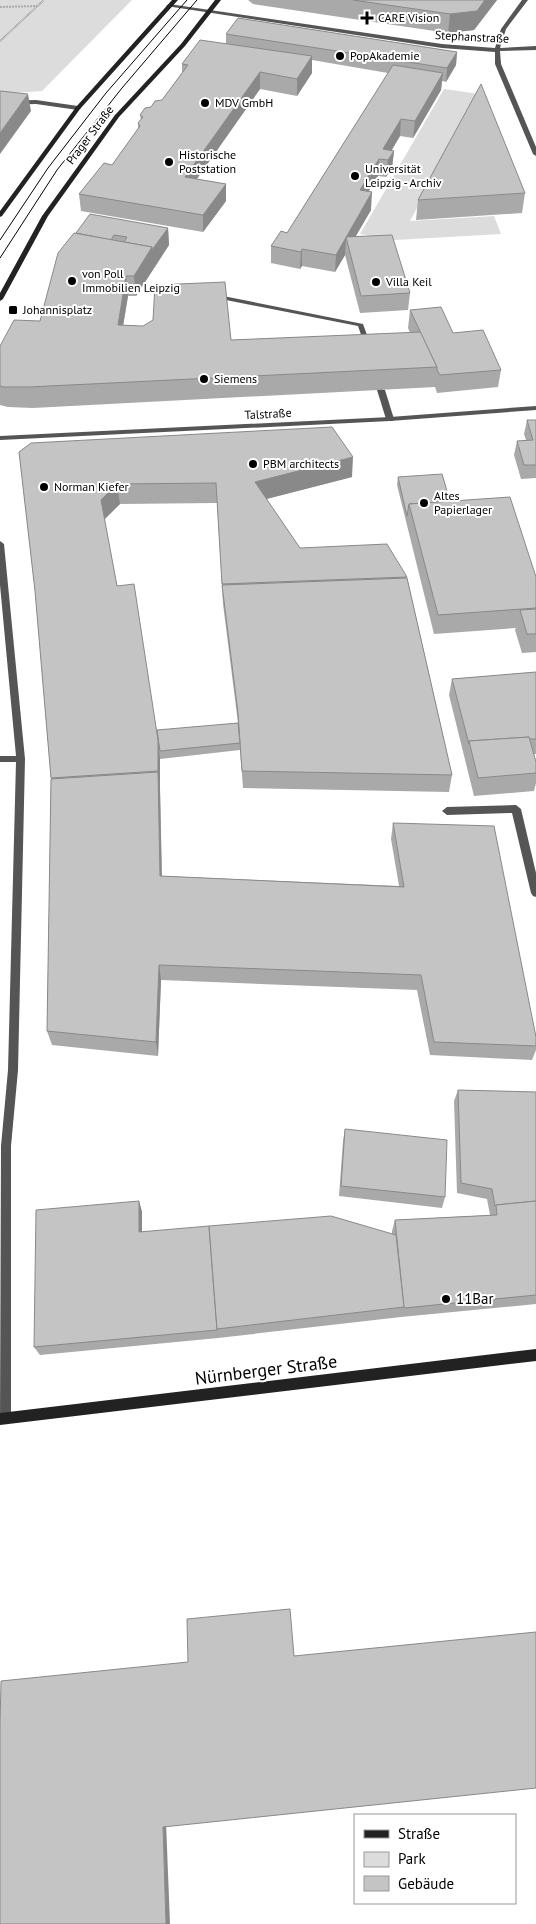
<svg xmlns="http://www.w3.org/2000/svg" width="536" height="1924" font-family="'PT Sans',sans-serif">
  <rect width="100%" height="100%" fill="#fff"/>
  <g fill="#dcdcdc">
    <polygon points="0,0 132,0 42,91 0,94"/>
    <polygon points="444,89 479,94 410,221 494,216 501,234 395,240 360,234"/>
  </g>
  <g fill="none" stroke-linecap="round" stroke-linejoin="round">
    <g stroke="#777" stroke-width="2" stroke-dasharray="0.5 1" stroke-linecap="butt">
      <polyline points="0,7 37,6"/>
      <polyline points="0,41 44,0"/>
    </g>
    <g fill="#555" fill-rule="evenodd">
      <polygon points="36,100 78,106 81,108 78,110 36,104 0,105 0,101"/>
      <polygon points="213,294 363,324 371,346 368,348 365,346 358,326 211,297 211,295"/>
      <polygon points="378,388 385,390 394,419 393,421 387,421 386,419 377,390"/>
      <polygon points="516,805 521,809 536,873 536,897 533,896 531,893 512,813 447,815 442,811 447,807"/>
    </g>
    <g fill="#555" fill-rule="evenodd">
      <polygon points="522,0 528,0 506,29 500,48 536,46 536,50 500,51 501,64 536,147 536,156 533,154 495,64 495,52 442,48 166,6 169,4 442,44 495,48 501,29"/>
      <polygon points="536,406 536,410 390,421 0,440 0,436 390,417"/>
      <polygon points="0,541 4,544 25,759 18,1070 11,1146 11,1418 9,1422 5,1424 0,1421 1,1146 8,1070 16,762 0,762 0,756 16,756 0,585"/>
    </g>
    <g fill="#222" fill-rule="evenodd">
      <polygon points="172,0 178,0 80,109 2,216 0,217 0,211 76,107"/>
      <polygon points="215,0 221,0 185,46 119,117 48,216 3,299 0,301 0,293 42,216 115,115 181,44"/>
      <polygon points="536,1349 536,1361 0,1425 0,1413"/>
    </g>
    <g stroke="#000" stroke-width="1">
      <polyline points="0,240 48,168 106,93 187,0"/>
      <polyline points="0,258 57,170 122,88 197,0"/>
    </g>
  </g>
  <g fill="#a9a9a9" fill-rule="evenodd">
    <polygon points="248,0 497,0 474,30 448,33 253,4"/>
    <polygon points="226,34 457,52 456,65 446,82 442,81 441,90 413,138 400,136 391,150 394,151 392,168 386,177 378,176 368,192 371,210 355,237 410,293 408,310 360,313 345,255 335,272 302,266 300,269 271,263 271,246 287,233 388,73 312,60 312,73 297,96 260,89 197,179 226,184 226,201 203,232 81,211 79,194 112,165 138,129 138,123 141,120 140,115 162,100 182,73 182,64 226,44"/>
    <polygon points="525,193 522,213 416,220 418,200"/>
    <polygon points="168,228 169,245 136,296 128,296 123,325 231,340 410,333 408,328 410,310 453,333 501,370 498,387 437,393 435,387 33,408 8,407 0,405 0,346 40,321 76,233"/>
    <polygon points="527,420 536,420 536,478 521,479 514,455 517,441 526,440 524,434"/>
    <path d="M19,452L352,477L266,499L300,548L407,577L452,775L449,792L243,788L240,750L160,759V789L162,876L399,886L391,839L393,823L536,1037V1050L532,1060L430,1055L417,990L161,980L158,1056L52,1045L47,1031L51,779L35,591ZM217,503L223,604L238,723L157,732L117,586L104,519L120,504Z"/>
    <polygon points="398,477 450,501 536,577 536,652 522,653 515,630 516,628 434,634 397,485"/>
    <polygon points="536,672 536,754 534,754 536,773 536,783 534,791 474,796 449,695 452,679"/>
    <polygon points="458,1090 536,1092 536,1304 401,1317 218,1338 40,1355 34,1347 139,1201 142,1212 142,1232 392,1234 392,1231 395,1220 490,1215 487,1199 457,1193 454,1101"/>
    <polygon points="345,1129 445,1197 442,1208 339,1196 343,1141"/>
  </g>
  <g fill="#898989">
    <polygon points="485,0 497,0 474,30 448,33 450,14"/>
    <polygon points="457,52 456,65 446,82 447,68"/>
    <polygon points="312,56 312,73 297,96 297,79"/>
    <polygon points="260,72 260,89 186,194 185,177"/>
    <polygon points="443,73 441,90 413,138 415,121"/>
    <polygon points="28,94 31,111 0,154 0,133"/>
    <polygon points="401,119 400,136 386,160 383,149"/>
    <polygon points="394,151 392,168 386,177 388,160"/>
    <polygon points="379,159 378,176 359,207 360,190"/>
    <polygon points="226,184 226,201 203,232 203,215"/>
    <polygon points="372,192 371,210 349,248 346,237 345,255 335,272 336,255"/>
    <polygon points="168,228 169,245 136,296 134,276 152,247"/>
    <polygon points="302,249 302,266 300,269 301,252"/>
    <polygon points="126,276 128,296 120,345 118,325"/>
    <polygon points="353,457 352,477 255,502 255,482"/>
    <polygon points="117,484 120,504 104,520 101,500"/>
    <polygon points="158,740 160,759 160,789 162,892 160,876 158,771"/>
    <polygon points="159,965 161,980 158,1056 156,1042"/>
    <polygon points="139,1201 142,1212 142,1243 139,1232"/>
    <polygon points="166,1822 170,1924 166,1924 163,1827"/>
  </g>
  <g fill="#c4c4c4" stroke="#898989">
    <polygon points="353,0 485,0 477,11 450,14"/>
    <polygon points="238,18 457,52 447,68 226,34"/>
    <polygon points="200,40 312,56 297,79 260,72 185,177 226,184 203,215 79,194 104,163 112,165 140,126 138,123 143,117 140,115 145,108 151,107 155,101 162,100 188,65 182,64"/>
    <polygon points="393,65 443,73 415,121 401,119 383,149 394,151 388,160 379,159 360,190 372,192 336,255 302,249 301,252 271,246 281,231 287,233"/>
    <polygon points="481,84 525,193 418,200"/>
    <polygon points="0,91 28,94 0,133"/>
    <polygon points="90,214 168,228 152,250 152,247 124,242 127,237 114,235 111,240 76,233"/>
    <polygon points="74,233 152,247 134,276 126,276 118,325 143,326 153,320 155,285 225,282 231,340 421,332 437,367 29,387 4,387 0,386 0,346 14,320 40,321 58,253"/>
    <polygon points="392,235 410,293 361,296 346,237"/>
    <polygon points="441,307 453,333 483,330 501,370 440,375 437,370 437,367 410,310"/>
    <polygon points="527,420 536,420 536,465 524,465 517,441 533,440"/>
    <polygon points="332,427 353,457 255,482 300,548 387,544 407,577 222,584 216,483 117,484 101,500 117,586 134,584 158,740 158,771 51,778 35,591 19,452 31,443"/>
    <polygon points="442,474 450,501 409,504 407,516 398,477"/>
    <polygon points="510,497 536,577 536,608 438,615 409,504"/>
    <polygon points="407,578 452,775 242,771 238,713 222,585"/>
    <polygon points="536,609 536,634 527,634 520,610"/>
    <polygon points="536,672 536,739 530,739 529,737 469,741 469,744 452,679"/>
    <polygon points="238,723 240,743 160,751 157,730"/>
    <polygon points="529,737 536,762 536,773 478,778 469,741"/>
    <polygon points="158,772 160,876 404,887 393,823 494,826 536,1037 536,1046 434,1042 421,975 159,965 156,1042 47,1031 51,779"/>
    <polygon points="458,1090 536,1092 536,1201 496,1205 495,1206 492,1189 461,1183"/>
    <polygon points="345,1129 447,1140 445,1197 341,1186"/>
    <polygon points="139,1201 139,1232 209,1226 217,1330 34,1347 36,1210"/>
    <polygon points="536,1201 536,1295 404,1308 395,1220 497,1215 496,1205"/>
    <polygon points="331,1216 396,1235 404,1307 217,1329 209,1226"/>
    <polygon points="290,1609 294,1656 536,1632 536,1788 163,1827 166,1924 0,1924 0,1725 1,1681 188,1662 187,1619"/>
  </g>
  <g fill="#000" stroke="#fff" stroke-width="2">
    <path d="M364.5 10.5h5v5h5v5h-5v5h-5v-5h-5v-5h5z"/>
    <circle cx="340" cy="56" r="5"/>
    <circle cx="205" cy="103" r="5"/>
    <circle cx="169" cy="162" r="5"/>
    <circle cx="355" cy="176" r="5"/>
    <circle cx="72" cy="281" r="5"/>
    <circle cx="376" cy="282" r="5"/>
    <rect x="8" y="305" width="10" height="10" rx="2.5"/>
    <circle cx="204" cy="379" r="5"/>
    <circle cx="253" cy="464" r="5"/>
    <circle cx="44" cy="487" r="5"/>
    <circle cx="424" cy="503" r="5"/>
    <circle cx="446" cy="1299" r="5"/>
  </g>
  <g text-anchor="middle" stroke-width="4" stroke-linejoin="round" paint-order="stroke">
    <g font-size="12" fill="#000" stroke="#fff" text-anchor="start">
      <text x="378" y="22">CARE Vision</text>
      <text x="350" y="60">PopAkademie</text>
      <text x="215" y="107">MDV GmbH</text>
      <text x="179" y="159">Historische<tspan x="179" dy="14">Poststation</tspan></text>
      <text x="365" y="173">Universität<tspan x="365" dy="14">Leipzig - Archiv</tspan></text>
      <text x="82" y="278">von Poll<tspan x="82" dy="14">Immobilien Leipzig</tspan></text>
      <text x="386" y="286">Villa Keil</text>
      <text x="23" y="314">Johannisplatz</text>
      <text x="214" y="383">Siemens</text>
      <text x="263" y="468">PBM architects</text>
      <text x="54" y="491">Norman Kiefer</text>
      <text x="434" y="500">Altes<tspan x="434" dy="14">Papierlager</tspan></text>
    </g>
    <g font-size="12" fill="#000" stroke="#fff">
      <text transform="translate(472 37) rotate(3)" y="4">Stephanstraße</text>
      <text transform="translate(90 135) rotate(-53)" y="4">Prager Straße</text>
      <text transform="translate(268 414) rotate(-3)" y="4">Talstraße</text>
    </g>
    <g font-size="15" fill="#000" stroke="#fff" text-anchor="start">
      <text x="456" y="1304">11Bar</text>
    </g>
    <g font-size="18" fill="#000" stroke="#fff">
      <text transform="translate(266 1370) rotate(-7)" y="6">Nürnberger Straße</text>
    </g>
  </g>
  <rect x="354" y="1814" width="162" height="90" fill="#ffffff" stroke="#999999"/>
  <rect x="364" y="1830" width="25" height="8" fill="#222222" stroke="#999999"/>
  <text x="398" y="1839" font-size="15" fill="#000000">Straße</text>
  <rect x="364" y="1852" width="25" height="15" fill="#dcdcdc" stroke="#999999"/>
  <text x="398" y="1864" font-size="15" fill="#000000">Park</text>
  <rect x="364" y="1876" width="25" height="15" fill="#c4c4c4" stroke="#999999"/>
  <text x="398" y="1889" font-size="15" fill="#000000">Gebäude</text>
</svg>
